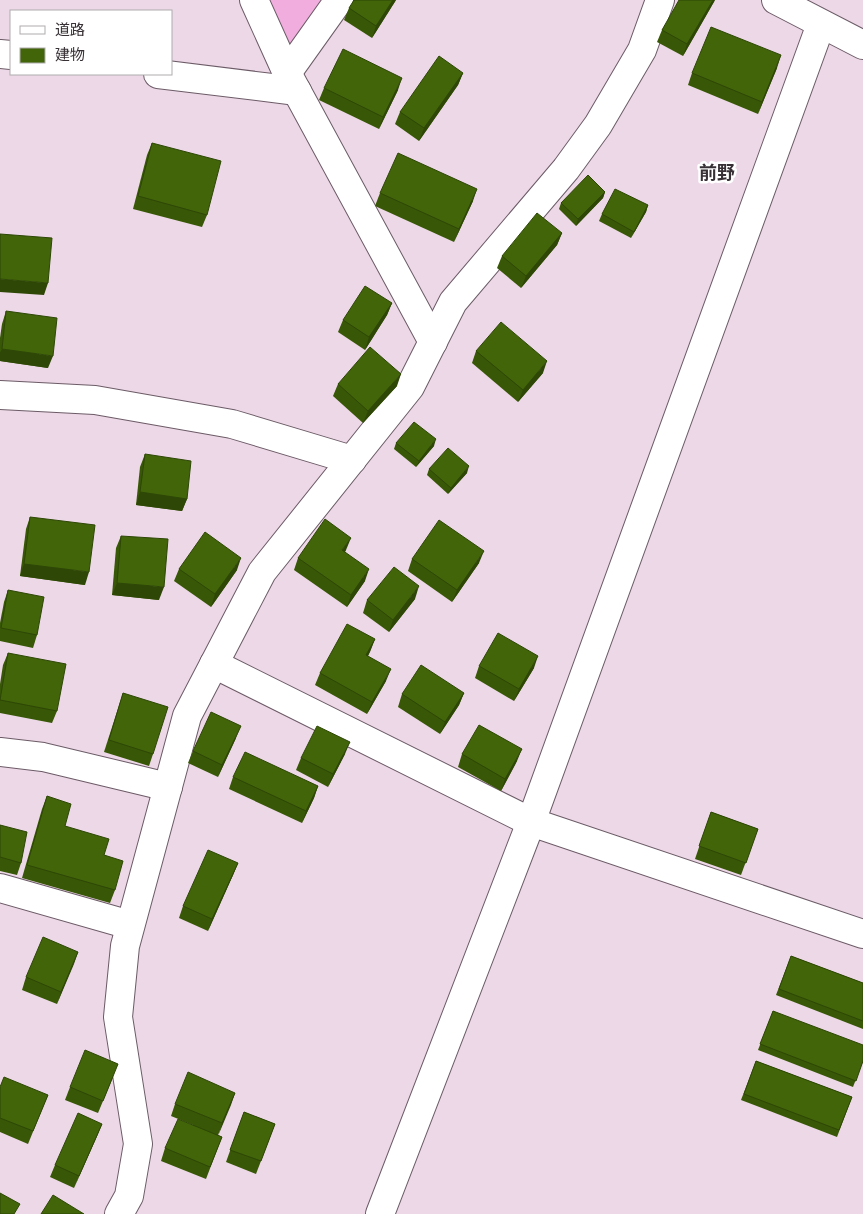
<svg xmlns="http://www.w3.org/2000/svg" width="863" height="1214" font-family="Poppins,'Noto Sans JP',sans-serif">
  <rect width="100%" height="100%" fill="#ecd8e6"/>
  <polygon fill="#f0adde" points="254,0 339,0 287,73"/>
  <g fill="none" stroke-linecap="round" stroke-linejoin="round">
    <defs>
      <g id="street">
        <polyline points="254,0 287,73 433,342"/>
        <polyline points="776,0 863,45"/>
        <polyline points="0,54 11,55"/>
        <polyline points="287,73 339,0"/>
        <polyline points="158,74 297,91"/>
        <polyline points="0,395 95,400 232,424 352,460"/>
        <polyline points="214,664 531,822 863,934"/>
        <polyline points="0,752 43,757 168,787"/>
        <polyline points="0,888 130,925"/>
        <polyline points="119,1214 129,1196 138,1144 118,1017 125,946 187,716 262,572 410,387 453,302 566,169 598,125 642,50 660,0"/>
        <polyline points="380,1214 531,822 821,24"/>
      </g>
    </defs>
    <use href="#street" stroke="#6c5b67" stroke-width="30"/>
    <use href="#street" stroke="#fff" stroke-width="28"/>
  </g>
  <g fill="#385707">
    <polygon points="396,0 372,38 344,20 349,8"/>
    <polygon points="715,0 683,56 657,42 662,30"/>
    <polygon points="777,68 758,114 688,85 692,73"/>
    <polygon points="463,73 458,85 419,141 395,124 400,112"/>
    <polygon points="324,88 398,90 379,129 319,100"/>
    <polygon points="152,143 207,215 202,227 133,209 147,155"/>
    <polygon points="605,192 603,198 576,226 559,209 561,203"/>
    <polygon points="380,193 473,201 454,242 375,206"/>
    <polygon points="648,205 646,212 631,238 599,221 602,214"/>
    <polygon points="562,233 557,245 521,288 497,268 502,256"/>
    <polygon points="392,303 387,315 365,350 338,332 343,320"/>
    <polygon points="6,311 48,368 0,361 0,338 2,324"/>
    <polygon points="476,351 543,373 518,402 472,363"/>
    <polygon points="338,384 397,386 363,423 333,396"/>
    <polygon points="396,443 434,446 416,467 394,449"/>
    <polygon points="145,454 187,499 182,511 136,505 140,467"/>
    <polygon points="429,469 467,473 448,494 427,475"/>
    <polygon points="30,517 85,585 20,576 26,529"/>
    <polygon points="121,536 159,600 112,595 116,548"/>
    <polygon points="346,550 345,552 365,581 347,607 294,570 298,558"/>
    <polygon points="412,559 479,563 452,602 408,571"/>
    <polygon points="179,569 237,570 211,607 174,581"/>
    <polygon points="8,590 37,635 33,648 0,641 0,623 4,602"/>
    <polygon points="415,599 389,632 363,613 367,600"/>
    <polygon points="375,639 368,656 386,681 367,714 315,685 320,673"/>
    <polygon points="8,653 57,711 52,723 0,713 0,684 3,665"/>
    <polygon points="479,666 534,668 514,701 475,678"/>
    <polygon points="123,693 153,754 149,766 104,752"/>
    <polygon points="464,693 459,705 440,734 398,707 402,694"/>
    <polygon points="236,738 218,777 188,763 193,751"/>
    <polygon points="345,754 328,787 296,770 301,758"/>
    <polygon points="462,754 517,761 501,791 458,767"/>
    <polygon points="233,777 318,786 314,798 302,823 229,789"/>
    <polygon points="47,796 65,826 104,855 115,890 110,903 22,878 42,809"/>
    <polygon points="711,812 758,829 741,875 695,859"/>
    <polygon points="0,825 21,863 17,875 0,871"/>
    <polygon points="238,863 233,875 208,931 179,918 183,906"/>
    <polygon points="78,952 57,1004 22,990 26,977"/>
    <polygon points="791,956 863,983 863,1029 776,995"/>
    <polygon points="773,1011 863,1061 853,1087 758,1050"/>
    <polygon points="756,1061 852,1097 837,1137 741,1100"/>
    <polygon points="113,1077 98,1113 65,1100 70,1087"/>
    <polygon points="0,1087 48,1095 28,1144 0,1132"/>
    <polygon points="235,1093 218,1135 222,1137 206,1179 161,1161 165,1148 193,1125 171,1116 175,1104"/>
    <polygon points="244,1112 275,1124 256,1174 226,1162"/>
    <polygon points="102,1124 97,1136 74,1188 50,1177 55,1165"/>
  </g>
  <g fill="#2e4706">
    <polygon points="393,0 396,0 372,38 376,26"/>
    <polygon points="713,0 715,0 683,56 687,44"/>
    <polygon points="781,55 777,68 758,114 762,102"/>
    <polygon points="463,73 458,85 419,141 424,128"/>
    <polygon points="402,78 398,90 379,129 383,117"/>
    <polygon points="477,189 473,201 454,242 459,229"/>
    <polygon points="605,192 603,198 576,226 578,219"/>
    <polygon points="648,205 646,212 631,238 634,232"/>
    <polygon points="562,233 557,245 521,288 526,276"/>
    <polygon points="0,279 48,283 44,295 0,292"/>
    <polygon points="392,303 387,315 365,350 369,337"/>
    <polygon points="2,349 53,356 48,368 0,361 0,353"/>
    <polygon points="547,361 543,373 518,402 523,390"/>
    <polygon points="401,374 397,386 363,423 368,411"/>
    <polygon points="436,439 434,446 416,467 419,461"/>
    <polygon points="469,466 467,473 448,494 451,488"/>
    <polygon points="140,492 187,499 182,511 136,505"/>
    <polygon points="351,538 346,550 338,562 342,550"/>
    <polygon points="484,551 479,563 452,602 457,590"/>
    <polygon points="241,558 237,570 211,607 215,594"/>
    <polygon points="24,564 89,572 85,585 20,576"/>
    <polygon points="369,569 365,581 347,607 351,595"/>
    <polygon points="117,583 164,587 159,600 112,595"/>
    <polygon points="419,586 415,599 389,632 393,620"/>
    <polygon points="375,639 370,652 362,667 366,655"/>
    <polygon points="538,656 534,668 514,701 519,689"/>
    <polygon points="391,669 386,681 367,714 372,702"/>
    <polygon points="464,693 459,705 440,734 445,722"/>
    <polygon points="241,726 236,738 218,777 222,765"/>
    <polygon points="350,742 345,754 328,787 333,774"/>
    <polygon points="522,749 517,761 501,791 505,779"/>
    <polygon points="318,786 314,798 302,823 306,811"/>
    <polygon points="238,863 233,875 208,931 212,919"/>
    <polygon points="78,952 74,964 57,1004 61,992"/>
    <polygon points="235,1093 231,1105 218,1136 222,1123"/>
    <polygon points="102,1124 97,1136 74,1188 79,1176"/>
  </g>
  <g fill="#416508" stroke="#2e4706">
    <polygon points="354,0 393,0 376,26 349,8"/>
    <polygon points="679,0 713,0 687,44 662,30"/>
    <polygon points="711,27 781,55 762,102 692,73"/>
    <polygon points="343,49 402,78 383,117 324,88"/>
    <polygon points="439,56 463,73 424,128 400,112"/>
    <polygon points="152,143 221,161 207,215 138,196"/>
    <polygon points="398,153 477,189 459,229 380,193"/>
    <polygon points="588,175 605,192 578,219 561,203"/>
    <polygon points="615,189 648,205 634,232 602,214"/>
    <polygon points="537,213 562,233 526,276 502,256"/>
    <polygon points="0,234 52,238 48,283 0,279"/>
    <polygon points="365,286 392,303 369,337 343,320"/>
    <polygon points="6,311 57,318 53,356 2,349"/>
    <polygon points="501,322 547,361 523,390 476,351"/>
    <polygon points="370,347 401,374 368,411 338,384"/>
    <polygon points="414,422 436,439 419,461 396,443"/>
    <polygon points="448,448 469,466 451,488 429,469"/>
    <polygon points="145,454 191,461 187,499 140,492"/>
    <polygon points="30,517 95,525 89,572 24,564"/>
    <polygon points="325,519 351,538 342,550 369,569 351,595 298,558"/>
    <polygon points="439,520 484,551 457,590 412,559"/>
    <polygon points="205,532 241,558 215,594 179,569"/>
    <polygon points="121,536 168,539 164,587 117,583"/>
    <polygon points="394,567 419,586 393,620 367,600"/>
    <polygon points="8,590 44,597 37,635 1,628"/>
    <polygon points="347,624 375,639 366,655 391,669 372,702 320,673"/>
    <polygon points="498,633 538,656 519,689 479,666"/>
    <polygon points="8,653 66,664 57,711 0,700"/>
    <polygon points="421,665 464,693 445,722 402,694"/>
    <polygon points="123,693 168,707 153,754 109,740"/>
    <polygon points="211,712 241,726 222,765 193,751"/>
    <polygon points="479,725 522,749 505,779 462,754"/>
    <polygon points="317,726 350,742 333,774 301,758"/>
    <polygon points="245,752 318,786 306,811 233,777"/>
    <polygon points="47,796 71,804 65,826 109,839 104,855 123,861 115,890 27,865"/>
    <polygon points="711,812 758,829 746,863 699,846"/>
    <polygon points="0,825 27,832 21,863 0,857"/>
    <polygon points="208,850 238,863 212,919 183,906"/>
    <polygon points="43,937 78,952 61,992 26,977"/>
    <polygon points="791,956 863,983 863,1021 779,989"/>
    <polygon points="773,1011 863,1045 863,1061 856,1081 760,1044"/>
    <polygon points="85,1050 118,1064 103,1101 70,1087"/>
    <polygon points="756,1061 852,1097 839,1130 744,1094"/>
    <polygon points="188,1072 235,1093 222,1123 175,1104"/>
    <polygon points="4,1077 48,1095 33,1131 0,1118 0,1087"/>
    <polygon points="244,1112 275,1124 261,1161 230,1150"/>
    <polygon points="78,1113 102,1124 79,1176 55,1165"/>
    <polygon points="178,1119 222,1137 210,1167 165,1148"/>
    <polygon points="0,1193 20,1204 14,1214 0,1214"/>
    <polygon points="53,1195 84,1214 41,1214"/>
  </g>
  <g text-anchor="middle" stroke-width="5" stroke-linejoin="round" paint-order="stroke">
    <g font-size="18" font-weight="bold" fill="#373035" stroke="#fff">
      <text x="717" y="179">前野</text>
    </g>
  </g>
  <rect x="10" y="10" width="162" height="65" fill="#ffffff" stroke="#afacae"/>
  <rect x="20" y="26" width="25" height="8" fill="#ffffff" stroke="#afacae"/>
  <text x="55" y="35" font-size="15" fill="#373035">道路</text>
  <rect x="20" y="48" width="25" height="15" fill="#416508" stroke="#afacae"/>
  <text x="55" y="60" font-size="15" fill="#373035">建物</text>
</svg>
